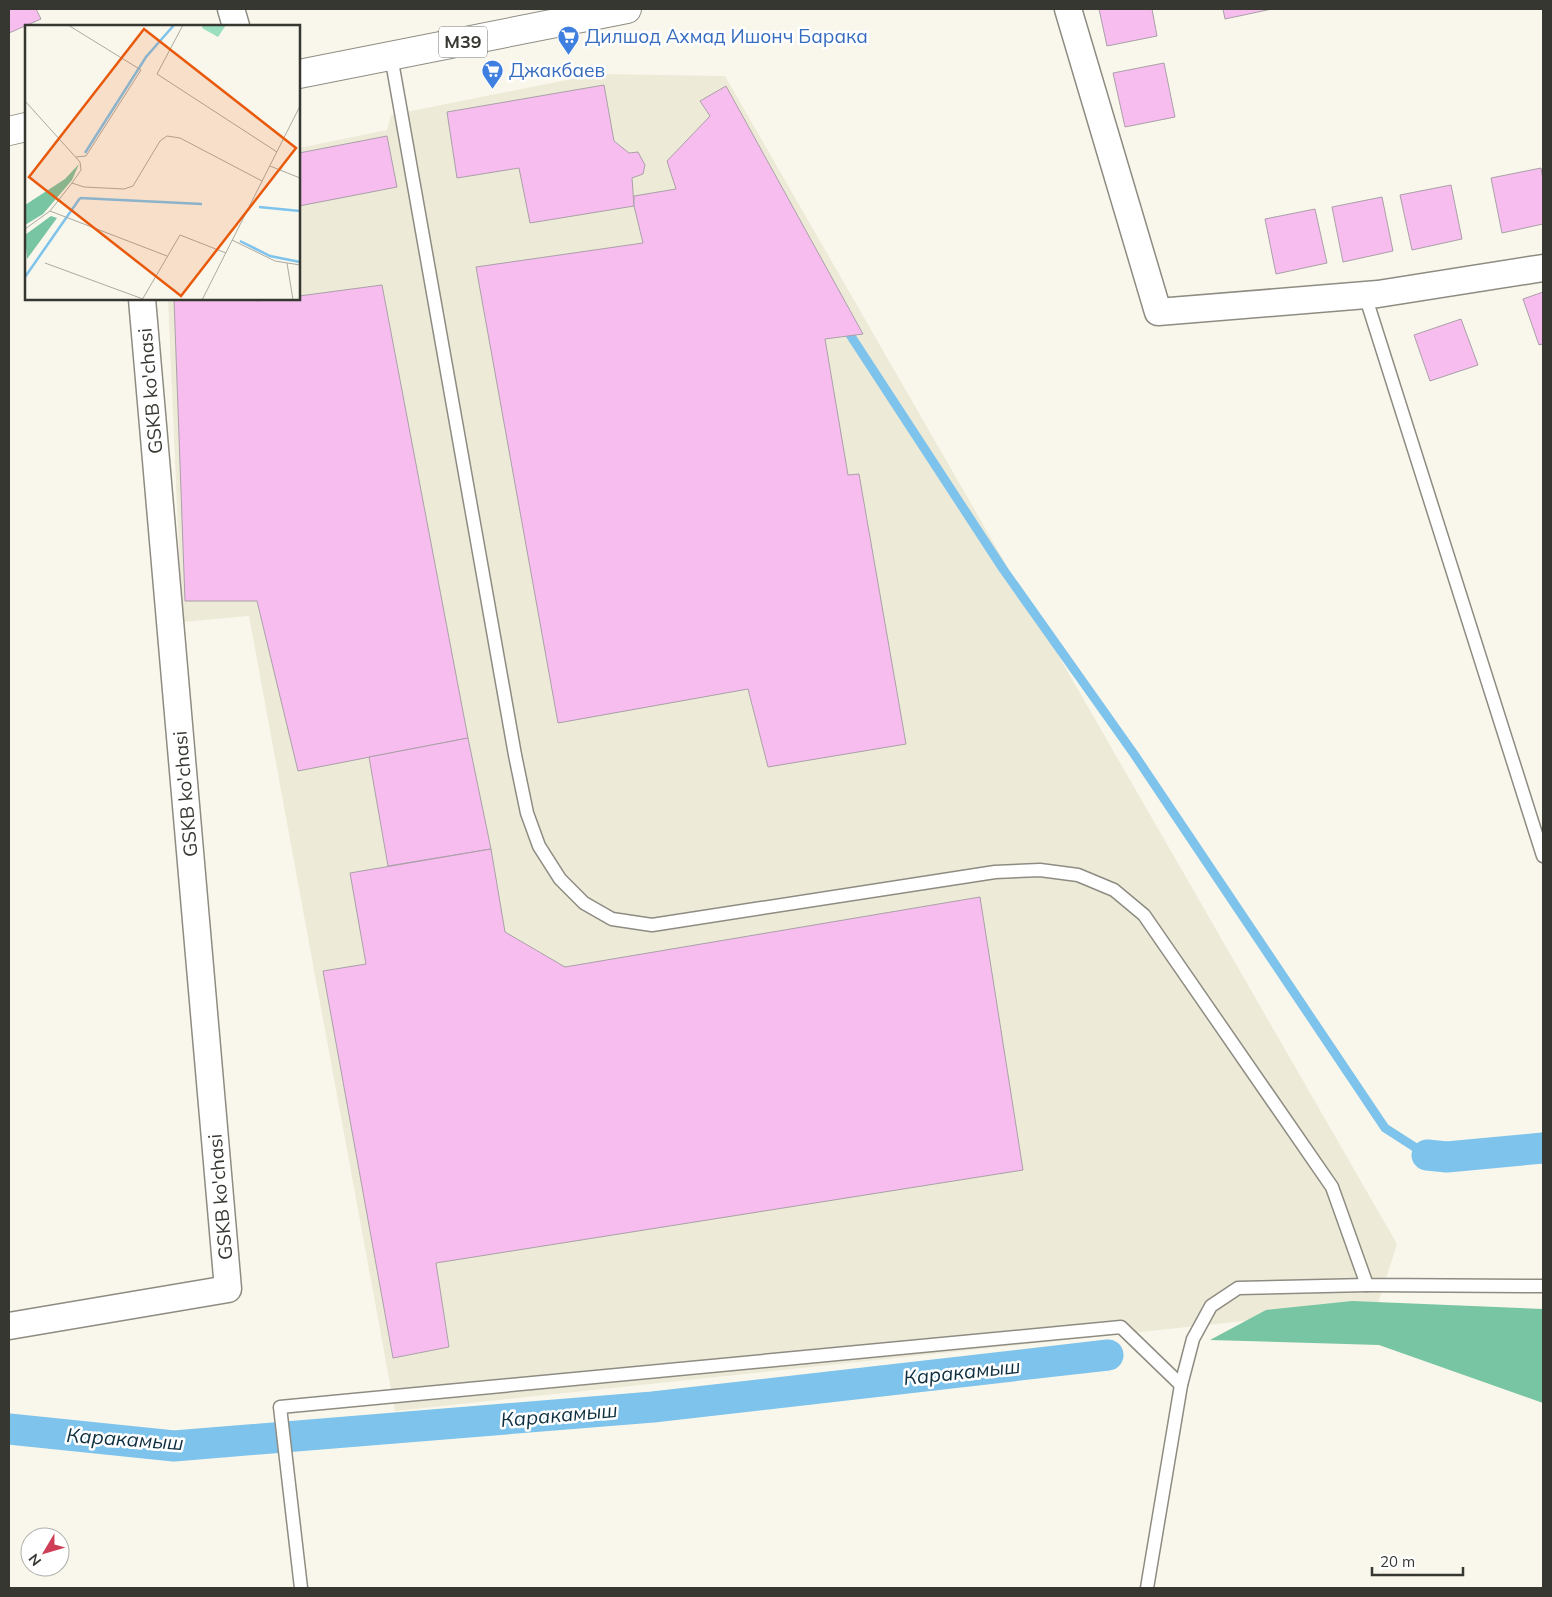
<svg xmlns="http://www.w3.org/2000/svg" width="1552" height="1597" font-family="Mulish,sans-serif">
  <rect width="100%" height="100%" fill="#f9f7eb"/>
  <polygon fill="#edead8" points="597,74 725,76 1397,1244 1377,1307 395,1411 249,616 182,622 168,299 299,299 299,148 387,130 391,115"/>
  <polygon fill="#78c5a3" points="1352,1301 1543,1309 1543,1403 1379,1345 1210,1340 1266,1310"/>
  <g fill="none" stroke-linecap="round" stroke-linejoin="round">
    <polyline stroke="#7dc3ec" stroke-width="9" points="845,327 1003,569 1134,754 1385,1128 1427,1155"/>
    <g stroke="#7dc3ec" stroke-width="31">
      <polyline points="1427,1155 1447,1157 1543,1148"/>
      <polyline points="9,1429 174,1446 653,1407 1108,1355"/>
    </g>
  </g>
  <g fill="#f6bdee" stroke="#aaa0a8">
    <polygon points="9,9 36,9 41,19 9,33"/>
    <polygon points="1099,9 1152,9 1157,36 1107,46"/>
    <polygon points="1223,9 1272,9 1225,19"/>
    <polygon points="1164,63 1175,117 1125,127 1113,73"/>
    <polygon points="604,85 614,141 629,153 638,152 645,165 643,174 632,178 634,206 530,223 519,168 457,178 447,112"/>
    <polygon points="726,86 863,334 825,339 848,475 859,474 906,744 768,767 748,689 558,723 476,267 643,243 634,206 634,196 676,189 667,161 710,116 700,101"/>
    <polygon points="387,136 397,187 299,206 299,153"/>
    <polygon points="1541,168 1543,179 1543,224 1502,233 1491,178"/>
    <polygon points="1451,185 1462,239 1412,250 1400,195"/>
    <polygon points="1382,197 1393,251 1343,262 1332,207"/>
    <polygon points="1315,209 1327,263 1276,274 1265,219"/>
    <polygon points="382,285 468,738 298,771 257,601 185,601 174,299 256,299 257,301 274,299 299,299 299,296"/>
    <polygon points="1543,292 1543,344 1539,345 1523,299"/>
    <polygon points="1461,319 1478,365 1430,381 1414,335"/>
    <polygon points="468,738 491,849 388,866 369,757"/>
    <polygon points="491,849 505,932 565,967 980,897 1023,1170 436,1263 449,1347 393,1358 323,971 366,964 350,873"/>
  </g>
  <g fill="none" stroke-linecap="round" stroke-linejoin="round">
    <defs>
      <g id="lane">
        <polyline points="391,56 515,755 527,813 539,846 560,879 584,903 612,919 652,925 995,872 1040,870 1078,875 1114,890 1144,915 1332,1187 1367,1285 1543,1286"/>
        <polyline points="1365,295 1543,856"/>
        <polyline points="301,1588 280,1407 1121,1327 1181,1385"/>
        <polyline points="1147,1588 1181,1385 1193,1339 1211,1306 1238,1288 1367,1285"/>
      </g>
      <g id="street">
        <polyline points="231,9 236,26"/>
        <polyline points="1068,9 1158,312 1378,294 1543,268"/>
        <polyline points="9,1326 228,1289 142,299"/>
      </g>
      <g id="highway">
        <polyline points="299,74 627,9"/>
        <polyline points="9,131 26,127"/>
      </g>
    </defs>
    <use href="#lane" stroke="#8e8c82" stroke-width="15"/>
    <use href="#street" stroke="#8e8c82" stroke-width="29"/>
    <use href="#highway" stroke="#8e8c82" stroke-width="30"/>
    <use href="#lane" stroke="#fff" stroke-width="12"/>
    <use href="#street" stroke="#fff" stroke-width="26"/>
    <use href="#highway" stroke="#fff" stroke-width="28"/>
  </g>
  <defs>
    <symbol id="supermarket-pin" viewBox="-11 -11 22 30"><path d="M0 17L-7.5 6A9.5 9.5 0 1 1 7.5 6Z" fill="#3f7fe0" stroke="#fff"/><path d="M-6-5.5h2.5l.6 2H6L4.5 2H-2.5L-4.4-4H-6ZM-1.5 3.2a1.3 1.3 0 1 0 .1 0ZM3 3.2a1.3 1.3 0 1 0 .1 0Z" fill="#fff"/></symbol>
  </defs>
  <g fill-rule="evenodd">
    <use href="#supermarket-pin" x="556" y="24" width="25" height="34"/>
    <use href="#supermarket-pin" x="480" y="58" width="25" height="34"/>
  </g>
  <g text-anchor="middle" stroke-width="5" stroke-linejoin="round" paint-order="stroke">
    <rect fill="#fff" stroke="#737370" stroke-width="1" x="439" y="26.5" width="48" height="31" rx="4"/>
    <g font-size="18" font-weight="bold" fill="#373732">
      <text x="463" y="48">M39</text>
    </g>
    <g font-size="19" fill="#366cbe" stroke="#fff" text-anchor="start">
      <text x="585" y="43">Дилшод Ахмад Ишонч Барака</text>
      <text x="509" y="77">Джакбаев</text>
    </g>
    <g font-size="19" fill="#373732" stroke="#fff">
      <text transform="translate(150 391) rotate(-95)" y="7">GSKB ko'chasi</text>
      <text transform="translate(185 794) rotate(-95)" y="7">GSKB ko'chasi</text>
      <text transform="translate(220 1197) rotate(-95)" y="7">GSKB ko'chasi</text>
    </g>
    <g font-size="20" font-style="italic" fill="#0e2f40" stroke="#fff">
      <text transform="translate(962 1372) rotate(-6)" y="7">Каракамыш</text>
      <text transform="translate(559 1415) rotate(-5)" y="7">Каракамыш</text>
      <text transform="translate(125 1439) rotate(4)" y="7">Каракамыш</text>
    </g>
  </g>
  <g transform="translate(25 25)">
    <rect width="275" height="275" fill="#f9f7eb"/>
    <path d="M178,0H201L193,12L177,3Z" fill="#9adfc0"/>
    <path d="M54,139L47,155L18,189L0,200V180L40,154ZM26,191L32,193L2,234L0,210Z" fill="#78c5a3"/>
    <path fill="none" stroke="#7dc3ec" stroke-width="2.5" d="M60,128L121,32L149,0M55,173L177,179M234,182L275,186M215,216L245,231L275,237M0,252L55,173"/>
    <path fill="none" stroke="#abaaa1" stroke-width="1" d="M43,0L116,45L61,131L51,132M158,0L132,49L252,127M0,76L55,137L56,145L47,158M245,141L275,153M25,186L142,231M0,204L25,186L47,158L59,162L99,164L108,161L135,116L142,111L155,113L237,156M207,215L250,236L275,240M20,238L118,274M262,238L268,275M117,275L155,210L201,228M177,275L275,81"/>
    <path fill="#e8590c" fill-opacity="0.15" stroke="#e8590c" stroke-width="2.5" d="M119,4L271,123L156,271L4,152Z"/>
    <rect width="275" height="275" fill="none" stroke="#373732" stroke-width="2.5"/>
  </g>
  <rect width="1552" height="1597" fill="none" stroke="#373732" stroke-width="20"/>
  <g transform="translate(45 1552) rotate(232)"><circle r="24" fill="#ffffff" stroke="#afafad"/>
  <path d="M0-4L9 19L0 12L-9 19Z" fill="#ce3e56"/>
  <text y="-8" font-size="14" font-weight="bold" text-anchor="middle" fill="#373732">N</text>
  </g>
  <path d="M1372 1567v8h91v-8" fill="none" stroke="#373732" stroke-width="2.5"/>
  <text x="1380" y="1567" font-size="15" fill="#373732" stroke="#ffffff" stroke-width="4" paint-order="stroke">20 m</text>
</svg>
